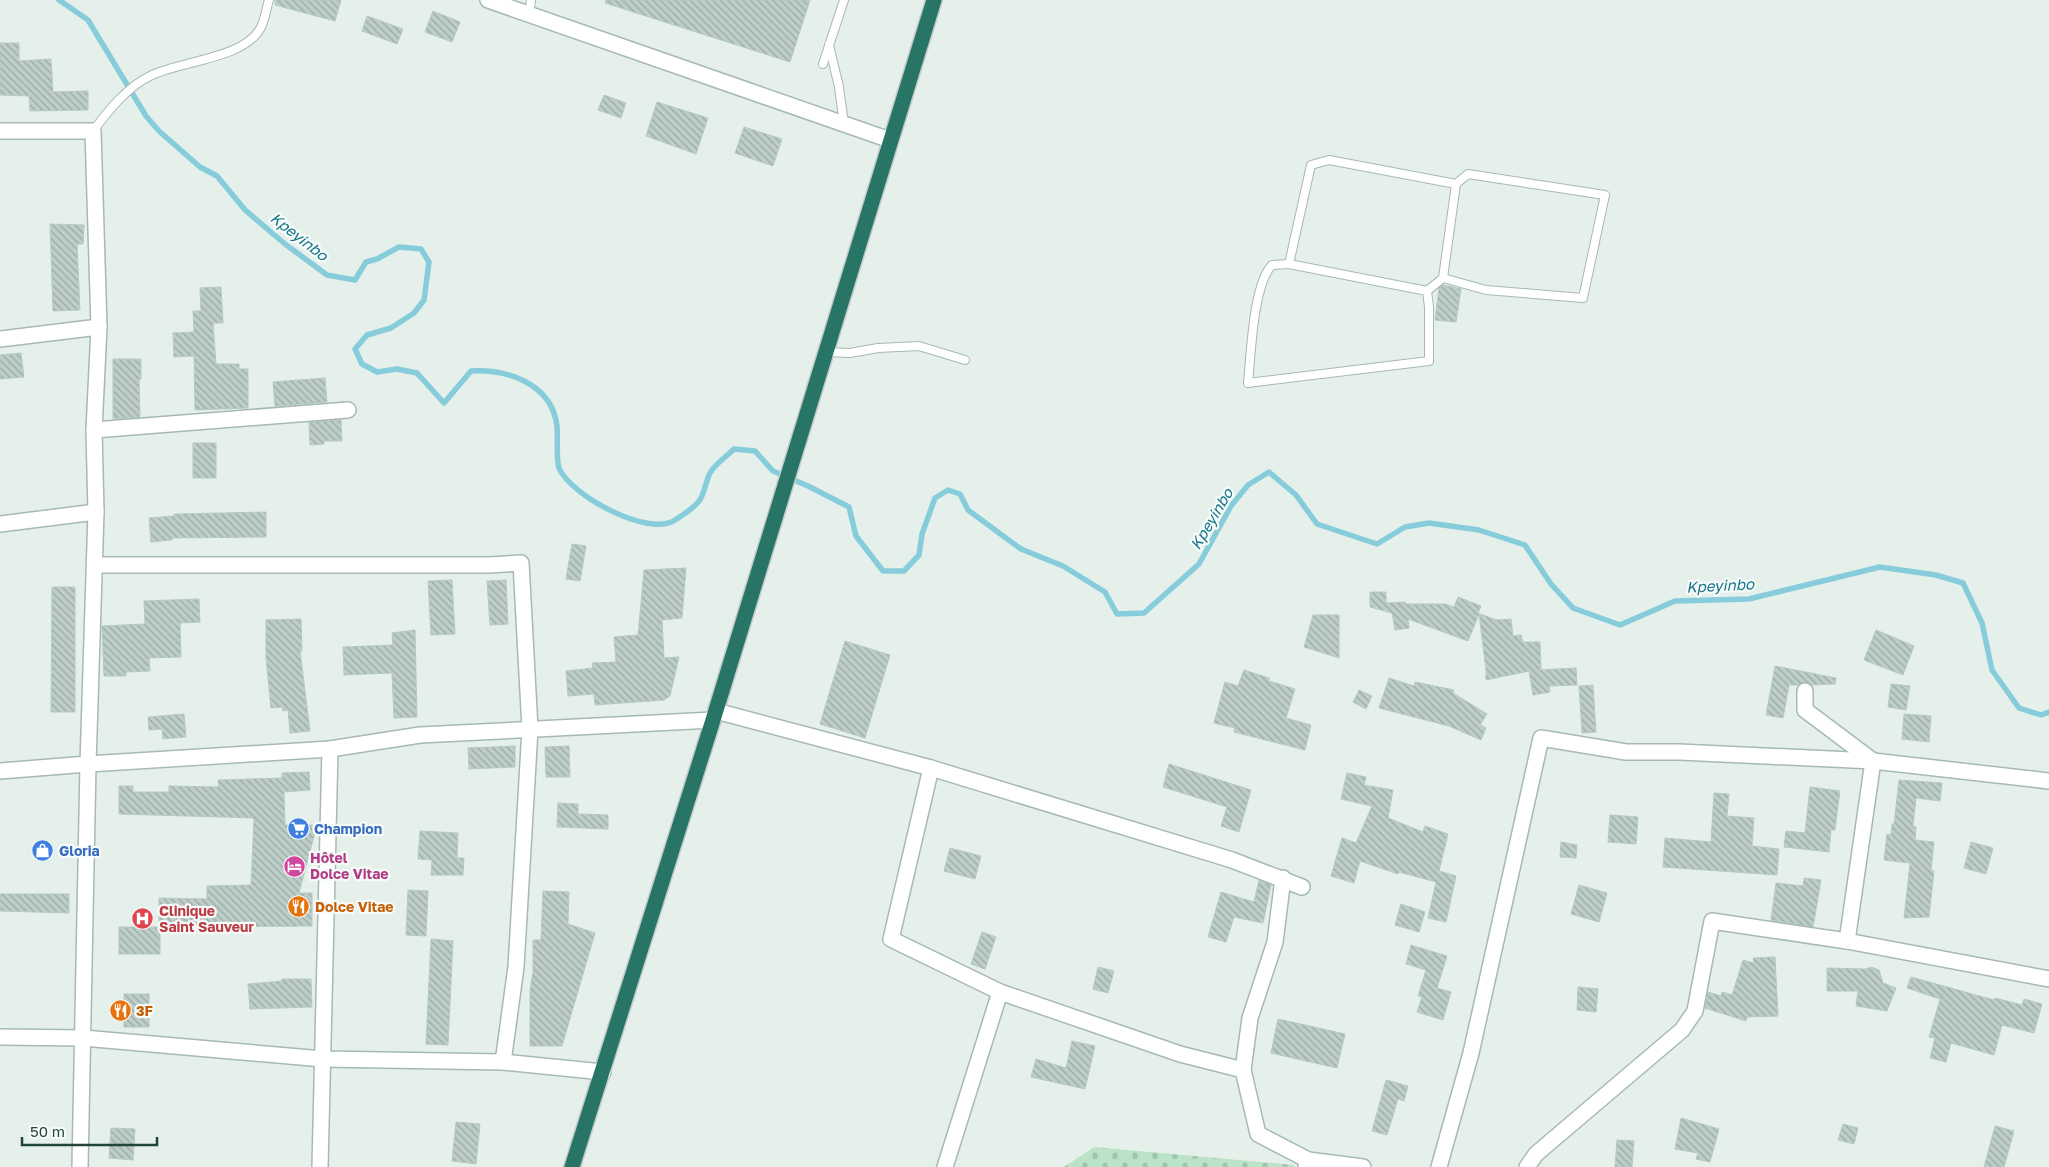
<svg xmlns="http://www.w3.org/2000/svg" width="2049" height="1167" font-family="'Golos Text',sans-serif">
  <defs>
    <pattern id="cemetery-stones" width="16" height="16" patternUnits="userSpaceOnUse" patternTransform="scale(1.25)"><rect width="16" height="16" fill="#bbe3c7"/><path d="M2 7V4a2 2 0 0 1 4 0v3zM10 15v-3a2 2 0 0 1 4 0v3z" fill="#a0c4ac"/></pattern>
    <pattern id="building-back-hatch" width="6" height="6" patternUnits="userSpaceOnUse" patternTransform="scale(1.25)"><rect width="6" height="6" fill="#bccec7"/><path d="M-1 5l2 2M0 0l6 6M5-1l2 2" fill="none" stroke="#98a9a3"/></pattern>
  </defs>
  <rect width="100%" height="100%" fill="#e5f0eb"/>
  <polygon fill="url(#cemetery-stones)" points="1094,1147 1294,1165 1294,1167 1064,1167"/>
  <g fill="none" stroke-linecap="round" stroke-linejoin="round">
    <path stroke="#87ccdb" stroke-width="5.5" d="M59,0L88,20L146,116L159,131L200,167L217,176L245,210L285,244L327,275L355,280L366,262L377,259L399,247L421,249L429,262L424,300L414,313L391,328L367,335L355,349L362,364L377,372L397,369L417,373L444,403L471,371C508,369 552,384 557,426C558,436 556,460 559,468C570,495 649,538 675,520C683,515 697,506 701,498C705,490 706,481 710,473C715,464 727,456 734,449L755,451L773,471L808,486L849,507L856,536L883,571H904L919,555L922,534L935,498L948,490L960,494L968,510L1021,549L1063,566L1105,592L1117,614L1144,613L1199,564L1231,506L1248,485L1269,472L1296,495L1317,524L1377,544L1405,527L1429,523L1479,530L1525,545L1551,584L1573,608L1620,625L1675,601L1749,599L1880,567L1936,575L1963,583L1982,623L1992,670L2019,708L2041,715L2049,712"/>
  </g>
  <g fill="url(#building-back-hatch)" stroke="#b6cac2">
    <polygon points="275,0 341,0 335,21 275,5"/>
    <polygon points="606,0 810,0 790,62 605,3"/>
    <polygon points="433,11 460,22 452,42 425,32"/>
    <polygon points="367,16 403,29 397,44 362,31"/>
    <polygon points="0,43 19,43 19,61 51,59 53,92 88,91 88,110 30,111 29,96 0,95"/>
    <polygon points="604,95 626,103 621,118 598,110"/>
    <polygon points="657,102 708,118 696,154 646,136"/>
    <polygon points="744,127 782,139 773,166 735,153"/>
    <polygon points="50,224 84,225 83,244 77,244 80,310 53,311"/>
    <polygon points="1443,285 1461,289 1456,322 1435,320 1439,288"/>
    <polygon points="221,287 223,323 213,323 216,364 239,364 239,369 248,369 248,408 195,410 194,356 174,357 173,333 194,332 193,311 201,311 200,288"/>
    <polygon points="21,353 24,377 0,379 0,355"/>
    <polygon points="113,359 141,359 141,379 139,379 140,417 113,419"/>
    <polygon points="325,378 327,402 275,406 273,382"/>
    <polygon points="341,420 342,441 324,441 324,444 310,445 309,422"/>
    <rect x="193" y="443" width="23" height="35"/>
    <polygon points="266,512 266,537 172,538 172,540 151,542 149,518 174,516 174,514"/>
    <polygon points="572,544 586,546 580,581 566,579"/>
    <polygon points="686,568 682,618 662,620 664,658 679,657 670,696 664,700 595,705 594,694 568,696 566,671 593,668 592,663 616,662 614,637 638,635 644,570"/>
    <polygon points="452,580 455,634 431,635 428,581"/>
    <polygon points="506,580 508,624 490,625 487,581"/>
    <polygon points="52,587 75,587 75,712 51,712"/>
    <polygon points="1370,592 1386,592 1386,603 1405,602 1406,604 1445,604 1454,607 1458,597 1481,606 1478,613 1496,620 1511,619 1513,636 1521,635 1523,642 1540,642 1541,669 1537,670 1576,668 1577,685 1549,686 1550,692 1533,695 1529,671 1486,680 1486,670 1479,614 1468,641 1408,619 1409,628 1395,630 1392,613 1370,607"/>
    <polygon points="199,599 200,622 180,623 181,657 149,658 150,671 126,672 126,676 104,676 102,626 145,624 144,601"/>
    <polygon points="1313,615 1339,615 1339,658 1304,647"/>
    <polygon points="301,619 302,651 300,651 310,731 290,733 288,710 283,711 282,707 271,708 266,658 266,620"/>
    <polygon points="415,630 417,717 394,718 392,673 344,675 343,647 393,645 392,633"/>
    <polygon points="1876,630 1914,646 1903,675 1864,660"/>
    <polygon points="845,641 890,655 865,738 820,724"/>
    <polygon points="1775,666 1836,678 1835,684 1812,685 1805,682 1798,685 1789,685 1783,718 1766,715"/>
    <polygon points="1244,670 1269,678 1269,681 1295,689 1286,718 1311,725 1305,750 1234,732 1235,728 1214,723 1225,682 1238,686"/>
    <polygon points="1389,678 1414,686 1415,682 1454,690 1453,693 1487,714 1480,725 1486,728 1481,740 1449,726 1379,708"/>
    <polygon points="1891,684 1910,686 1906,710 1888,707"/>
    <polygon points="1593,685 1596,732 1582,733 1579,686"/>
    <polygon points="1359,690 1372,696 1366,709 1353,702"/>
    <polygon points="184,714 186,737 163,739 162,729 149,730 148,717"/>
    <polygon points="1904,714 1931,716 1929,742 1902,739"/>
    <polygon points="515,746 515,767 469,769 468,748"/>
    <polygon points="569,746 570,777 546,777 545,747"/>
    <polygon points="1169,764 1251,790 1239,832 1221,826 1227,807 1163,787"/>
    <polygon points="309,772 310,790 284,792 285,825 317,825 299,893 312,893 312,926 207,927 207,926 159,925 159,898 207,899 207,886 251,885 254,818 119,814 119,786 133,786 133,792 169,792 169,786 219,787 218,780 282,778 282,773"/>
    <polygon points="1347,773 1366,777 1364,785 1393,790 1388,818 1423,832 1425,826 1448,834 1439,871 1456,876 1446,922 1428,918 1436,882 1399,872 1398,874 1360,861 1354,883 1331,876 1342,838 1356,843 1372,806 1341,799"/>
    <polygon points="1899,780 1942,783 1940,801 1916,798 1913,826 1916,827 1915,840 1934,842 1931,870 1934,871 1929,917 1904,918 1910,863 1884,860 1887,834 1891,835 1892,824 1894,824"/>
    <polygon points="1810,787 1840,791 1835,830 1831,830 1829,852 1784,847 1786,831 1805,833"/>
    <polygon points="1714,793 1729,794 1727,816 1754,818 1752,846 1779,849 1777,875 1663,867 1665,838 1711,842"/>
    <polygon points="558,803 578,804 578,814 608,815 608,829 557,827"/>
    <polygon points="1610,815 1638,817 1636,844 1608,842"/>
    <polygon points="420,831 458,833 457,858 464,858 463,875 431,875 432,860 418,859"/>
    <polygon points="1561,842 1577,845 1576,858 1560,857"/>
    <polygon points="1971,842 1993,848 1986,874 1964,868"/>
    <polygon points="950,848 981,856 975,879 944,871"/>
    <polygon points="1804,878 1821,880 1813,927 1771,920 1776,883 1803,886"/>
    <polygon points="1259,880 1271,885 1263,923 1234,917 1226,942 1208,937 1221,892 1254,902"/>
    <polygon points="1579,885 1607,893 1599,922 1571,914"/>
    <polygon points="408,890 428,891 426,936 406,935"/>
    <polygon points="543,891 569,892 568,924 595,933 562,1046 530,1046 530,991 533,971 533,940 541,940"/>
    <polygon points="0,894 69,894 69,913 0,911"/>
    <polygon points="1401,904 1425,912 1419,932 1395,925"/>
    <rect x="119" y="927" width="41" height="27"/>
    <polygon points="982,932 996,937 985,969 971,964"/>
    <polygon points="431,939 453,941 448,1045 426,1044"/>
    <polygon points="1411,945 1447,956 1437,988 1451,992 1443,1020 1417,1012 1422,997 1418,996 1426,970 1406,964"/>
    <polygon points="1775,957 1778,1016 1747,1017 1746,1021 1705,1008 1708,992 1721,996 1722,992 1732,995 1743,960 1754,963 1753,958"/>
    <polygon points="1098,967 1114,971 1108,993 1093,989"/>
    <polygon points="1871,967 1879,970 1883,983 1896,988 1887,1011 1856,1006 1858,991 1827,991 1827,968 1866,969"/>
    <polygon points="1911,977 1994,1000 1995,998 2022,1005 2024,999 2042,1004 2034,1033 2002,1025 1994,1055 1951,1043 1946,1062 1930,1058 1935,1038 1929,1037 1940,999 1907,988"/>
    <polygon points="282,979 311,979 312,1007 250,1009 248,984 282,981"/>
    <polygon points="1578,987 1598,989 1596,1012 1577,1010"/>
    <rect x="124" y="994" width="25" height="33"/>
    <polygon points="1278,1019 1345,1034 1337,1068 1271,1053"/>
    <polygon points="1072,1041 1095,1046 1085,1089 1031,1077 1036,1059 1066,1068"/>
    <polygon points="1386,1080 1408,1086 1404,1101 1398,1099 1387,1135 1372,1131"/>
    <polygon points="1681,1118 1719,1129 1710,1162 1696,1159 1698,1153 1675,1149"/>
    <polygon points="456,1122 480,1124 476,1164 452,1161"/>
    <polygon points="1843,1124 1858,1128 1854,1144 1838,1140"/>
    <polygon points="1995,1126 2014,1131 2004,1167 1984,1167"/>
    <polygon points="111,1128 135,1129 133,1160 109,1158"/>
    <polygon points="1617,1140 1634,1141 1632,1167 1615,1167"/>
  </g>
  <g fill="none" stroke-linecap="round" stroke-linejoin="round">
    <defs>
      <g id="lane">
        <polyline points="529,14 531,0"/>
        <polyline points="829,45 839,87 844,124"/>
        <polyline points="823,64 844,0"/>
        <path d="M93,131C108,111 127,87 150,76C179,61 243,59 260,29C265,21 266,9 269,0"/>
        <path d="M1289,264L1427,291L1429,307V361L1248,383C1251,354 1253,285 1272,265Z"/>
        <polyline points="1289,264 1311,165 1329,160 1456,184"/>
        <polyline points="1427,291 1443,278 1456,184 1468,174 1605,195 1583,298 1486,290 1443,278"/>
        <polyline points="825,352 850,353 878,348 919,346 965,360"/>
      </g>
      <g id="street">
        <polyline points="488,0 890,140"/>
        <polyline points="0,131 93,131 99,327 94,430 96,512 88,764 80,1167"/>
        <polyline points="0,339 99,327"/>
        <polyline points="94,430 348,410"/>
        <polyline points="0,524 96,512"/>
        <polyline points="95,565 489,565 521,563 530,729 516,967 503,1062"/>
        <polyline points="1805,691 1805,710 1873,761 1847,941"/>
        <polyline points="716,711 931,768 1232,860 1302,887"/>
        <polyline points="931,768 891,939 1000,992 1180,1054 1243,1070"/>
        <polyline points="0,771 88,764 330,749 420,735 713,720"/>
        <polyline points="1283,878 1275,942 1250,1018 1243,1070 1258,1134 1308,1160 1306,1167"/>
        <polyline points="0,1037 83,1038 323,1059 503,1062 603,1072"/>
        <polyline points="1308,1160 1363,1167"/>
        <polyline points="320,1167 330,749"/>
        <polyline points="945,1167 1000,992"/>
        <polyline points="1439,1167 1471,1053 1541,738 1626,752 1679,752 1873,761 2049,781"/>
        <polyline points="1527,1167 1536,1154 1682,1030 1695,1011 1712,921 1847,941 2049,979"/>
      </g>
      <polyline id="highway" points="572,1167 713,720 934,0"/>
    </defs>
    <use href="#lane" stroke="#a6b9b3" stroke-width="10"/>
    <use href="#street" stroke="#a6b9b3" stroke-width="18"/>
    <use href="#highway" stroke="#c1cbc8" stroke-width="18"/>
    <use href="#lane" stroke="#fff" stroke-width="8"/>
    <use href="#street" stroke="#fff" stroke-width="15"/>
    <use href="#highway" stroke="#287567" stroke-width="15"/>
  </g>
  <defs>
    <symbol id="supermarket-disc" viewBox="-11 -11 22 22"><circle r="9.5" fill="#3f7fe0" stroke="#f6fbf9"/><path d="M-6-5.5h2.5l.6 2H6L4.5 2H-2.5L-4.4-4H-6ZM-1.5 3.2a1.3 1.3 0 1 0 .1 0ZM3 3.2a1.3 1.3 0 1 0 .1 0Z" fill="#fff"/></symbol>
    <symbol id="shop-disc" viewBox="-11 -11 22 22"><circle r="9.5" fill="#3f7fe0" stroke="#f6fbf9"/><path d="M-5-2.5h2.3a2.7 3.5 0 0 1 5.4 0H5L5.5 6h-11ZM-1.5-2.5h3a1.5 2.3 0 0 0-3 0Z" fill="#fff"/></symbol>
    <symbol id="hotel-disc" viewBox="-11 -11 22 22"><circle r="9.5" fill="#d1479c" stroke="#f6fbf9"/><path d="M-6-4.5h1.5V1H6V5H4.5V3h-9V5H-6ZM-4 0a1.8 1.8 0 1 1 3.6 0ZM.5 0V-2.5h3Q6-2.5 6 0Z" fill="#fff"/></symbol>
    <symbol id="restaurant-disc" viewBox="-11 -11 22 22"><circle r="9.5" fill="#e8710a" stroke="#f6fbf9"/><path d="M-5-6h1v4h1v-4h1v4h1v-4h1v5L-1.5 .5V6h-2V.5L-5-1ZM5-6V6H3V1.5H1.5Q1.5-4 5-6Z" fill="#fff"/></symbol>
    <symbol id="hospital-disc" viewBox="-11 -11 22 22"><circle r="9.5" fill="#e0444e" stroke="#f6fbf9"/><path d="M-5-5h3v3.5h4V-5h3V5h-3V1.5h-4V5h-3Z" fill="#fff"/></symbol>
  </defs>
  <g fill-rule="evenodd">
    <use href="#supermarket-disc" x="286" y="816" width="25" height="25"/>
    <use href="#shop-disc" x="30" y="838" width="25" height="25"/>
    <use href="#hotel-disc" x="282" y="854" width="25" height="25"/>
    <use href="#restaurant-disc" x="286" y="894" width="25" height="25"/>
    <use href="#hospital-disc" x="130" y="906" width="25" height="25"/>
    <use href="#restaurant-disc" x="108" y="998" width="25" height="25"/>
  </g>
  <g text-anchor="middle" stroke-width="4.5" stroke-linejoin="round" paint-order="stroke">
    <g font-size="14" font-weight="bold" fill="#366cbe" stroke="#f6fbf9" text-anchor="start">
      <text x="314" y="834">Champion</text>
      <text x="59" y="856">Gloria</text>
    </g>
    <g font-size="14" font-weight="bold" fill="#b23c85" stroke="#f6fbf9" text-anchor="start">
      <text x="310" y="863">Hôtel<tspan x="310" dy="16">Dolce Vitae</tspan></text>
    </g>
    <g font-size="14" font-weight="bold" fill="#c56008" stroke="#f6fbf9" text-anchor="start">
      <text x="315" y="912">Dolce Vitae</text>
      <text x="136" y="1016">3F</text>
    </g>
    <g font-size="14" font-weight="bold" fill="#be3a42" stroke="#f6fbf9" text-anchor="start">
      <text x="159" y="916">Clinique<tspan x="159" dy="16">Saint Sauveur</tspan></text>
    </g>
    <g font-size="15" font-style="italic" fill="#127389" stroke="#f6fbf9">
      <text transform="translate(299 237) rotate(38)" y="5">Kpeyinbo</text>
      <text transform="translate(1212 519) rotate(-59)" y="5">Kpeyinbo</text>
      <text transform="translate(1720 586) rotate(-3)" y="5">Kpeyinbo</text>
    </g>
  </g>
  <path d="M22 1137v8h135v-8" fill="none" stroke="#21453c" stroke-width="2.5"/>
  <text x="30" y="1137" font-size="15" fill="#21453c" stroke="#f6fbf9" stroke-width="4" paint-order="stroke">50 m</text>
</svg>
